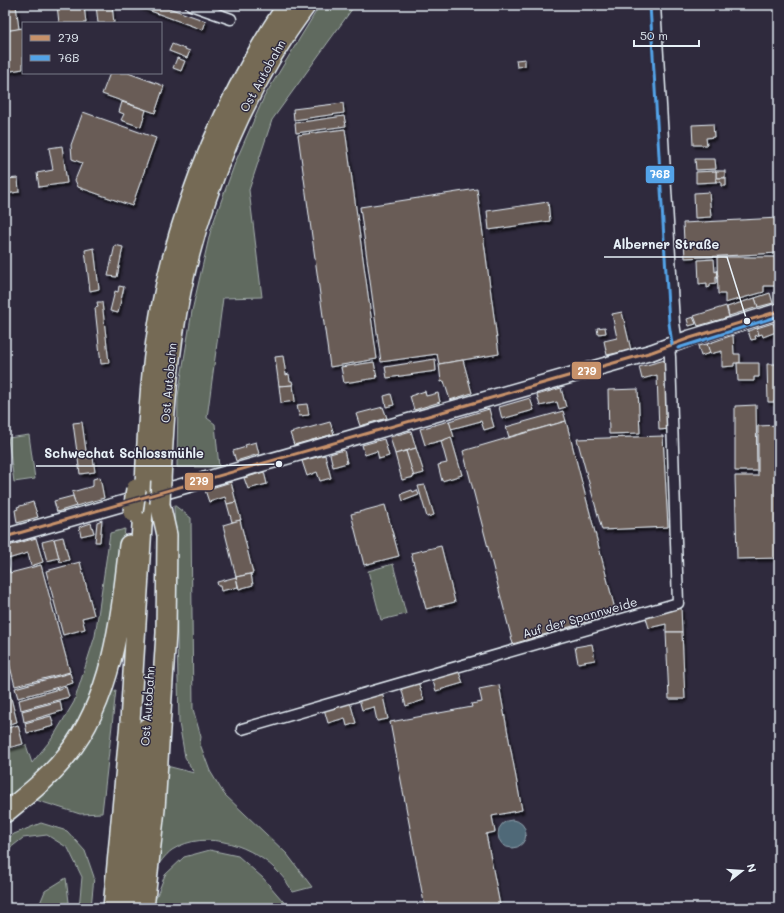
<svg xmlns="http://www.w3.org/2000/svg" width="784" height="913" font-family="Mali,sans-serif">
  <defs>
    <filter id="shadow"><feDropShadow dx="2" dy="3" stdDeviation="1" flood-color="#0009"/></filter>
  </defs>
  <rect width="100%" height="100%" fill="#2f2a3d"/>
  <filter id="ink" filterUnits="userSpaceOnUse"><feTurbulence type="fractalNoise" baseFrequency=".025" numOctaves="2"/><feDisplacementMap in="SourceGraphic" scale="8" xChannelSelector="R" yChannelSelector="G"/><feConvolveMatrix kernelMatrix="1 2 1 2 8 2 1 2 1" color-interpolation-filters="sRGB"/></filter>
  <g filter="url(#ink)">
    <g fill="#606a5f" stroke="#a4aeac">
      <polygon points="320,5 355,5 272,120 249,190 262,297 223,298 207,418 215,424 219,467 177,467 178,396 192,311 211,229 235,163 264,97"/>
      <polygon points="29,435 35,479 14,482 8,438"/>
      <path d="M174,505L191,518L193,709L201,737L200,744L210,771L224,794L287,854L312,887L293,892C289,886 285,879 280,874C255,846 206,828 172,850C165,855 159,864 154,871L163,765L194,773L185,757L179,723Z"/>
      <polygon points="125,529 116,613 88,708 49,766 5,808 5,751 26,745 32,763 53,737 74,702 95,636 110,533"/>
      <polygon points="393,564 406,614 381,620 368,571"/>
      <polygon points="116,690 102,813 80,814 33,799 76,761 107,693"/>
      <polygon points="41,823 67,831 85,851 94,877 91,908 79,908 82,877 68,848 47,835 23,838 5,852 5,841 14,834"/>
      <polygon points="210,850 238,856 263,878 289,908 152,908 165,875 184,857"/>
      <polygon points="66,878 69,902 67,908 38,908 45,891"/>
    </g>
    <circle fill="#506978" stroke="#8d9fab" cx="512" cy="834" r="14"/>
    <g fill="#695b57" stroke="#e8f1f8" filter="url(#shadow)">
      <polygon points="5,5 16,5 19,29 5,31"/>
      <polygon points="57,5 84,5 86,23 59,23"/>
      <polygon points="96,5 112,5 114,23 98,23"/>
      <polygon points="134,5 160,5 206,21 203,30"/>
      <polygon points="23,28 23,69 5,72 5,31"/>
      <polygon points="172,44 190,51 187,58 169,51"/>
      <polygon points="177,58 185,61 181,71 173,68"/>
      <polygon points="525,59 525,66 517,67 516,60"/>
      <polygon points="110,73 128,73 164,86 155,113 102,94"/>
      <polygon points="122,102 146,110 141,127 121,120 124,114 119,112"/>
      <polygon points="343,103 344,113 294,120 293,109"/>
      <polygon points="83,112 156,138 132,206 78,187 75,180 82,163 72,159 71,145"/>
      <polygon points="344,116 346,126 296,133 295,123"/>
      <polygon points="713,124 714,137 706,138 707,145 693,145 692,125"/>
      <polygon points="345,129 377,359 330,367 298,135"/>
      <polygon points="62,146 67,183 39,187 37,173 53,170 49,148"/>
      <polygon points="695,159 715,159 716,169 696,170"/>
      <rect x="716" y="171" width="9" height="7"/>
      <polygon points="716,171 716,182 696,183 696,172"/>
      <polygon points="18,178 19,192 5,194 5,179"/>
      <polygon points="716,178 726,178 726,186 721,186 721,182 716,182"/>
      <polygon points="477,189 499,354 439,364 437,354 381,362 360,207"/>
      <polygon points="709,192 711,217 695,218 694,193"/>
      <polygon points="548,202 550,221 489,230 487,211"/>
      <polygon points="779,218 779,253 685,258 683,223"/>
      <polygon points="115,245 123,247 117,277 108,276"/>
      <polygon points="94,248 99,289 90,291 85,250"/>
      <polygon points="717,257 778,257 779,286 764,286 764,292 725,303 725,294 718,294"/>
      <polygon points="714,259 715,272 717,271 718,276 716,276 716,283 710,284 710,287 707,288 707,283 699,284 698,260"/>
      <polygon points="119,286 124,287 118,313 110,311 115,291 118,292"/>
      <polygon points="770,293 773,303 758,307 755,298"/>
      <polygon points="755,298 758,307 729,316 727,307"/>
      <polygon points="97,302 102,302 109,363 101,364 95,308 98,307"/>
      <polygon points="726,306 729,317 698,326 694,316"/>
      <polygon points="622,312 631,350 607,355 604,341 617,338 612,314"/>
      <polygon points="693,317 696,324 689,326 687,319"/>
      <polygon points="773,323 776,332 763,337 762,334 759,335 757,328"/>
      <polygon points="605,327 606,333 598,334 597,328"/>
      <polygon points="757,328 759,335 755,336 756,339 751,340 748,331"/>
      <polygon points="733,335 734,354 740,354 740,363 734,363 734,366 722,367 722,351 710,354 707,344"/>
      <polygon points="707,344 710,353 701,356 698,346"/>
      <polygon points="283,356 286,375 289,374 290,381 292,381 293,385 279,386 275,357"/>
      <polygon points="435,359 436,371 387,378 385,367"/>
      <polygon points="463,360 472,393 450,400 444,381 441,382 439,364"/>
      <polygon points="665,360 668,371 670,429 659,430 657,375 642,379 639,367"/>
      <polygon points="374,362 377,378 344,383 341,367"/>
      <polygon points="737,363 759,363 759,377 754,377 754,381 738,381"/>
      <polygon points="767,364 779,364 779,402 768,402"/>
      <polygon points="293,385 295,401 281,403 279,386"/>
      <polygon points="561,388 566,407 559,409 557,402 540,406 537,395"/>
      <polygon points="638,389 640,433 609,434 608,390"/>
      <polygon points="425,391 426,396 438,393 440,402 414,410 410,396"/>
      <polygon points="391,394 394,405 386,407 384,396"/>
      <polygon points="530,398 534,410 502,419 499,407"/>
      <polygon points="307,404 309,415 299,416 297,405"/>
      <polygon points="756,405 757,471 735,471 735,406"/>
      <polygon points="383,407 387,418 360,426 356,414"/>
      <polygon points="489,409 494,427 484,430 481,421 451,429 449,421"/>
      <polygon points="563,411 566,421 509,437 506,427"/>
      <polygon points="449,421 454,437 425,445 420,429"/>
      <polygon points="566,421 616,613 513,644 463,451"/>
      <polygon points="82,422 87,458 93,457 95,472 80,474 73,423"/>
      <polygon points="330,422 334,434 294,445 290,433"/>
      <polygon points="779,425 779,558 737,559 735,476 758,476 758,426"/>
      <polygon points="411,431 416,448 395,454 390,437"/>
      <polygon points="663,436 668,527 602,530 577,439"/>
      <polygon points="451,437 462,475 442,481 438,465 447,463 441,441"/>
      <polygon points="384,439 389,456 379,459 377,451 365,455 362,445"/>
      <polygon points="256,442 259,454 236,461 233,451 246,447 245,445"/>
      <polygon points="416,448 424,473 413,476 406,451"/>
      <polygon points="344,450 347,463 333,467 330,454"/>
      <polygon points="406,451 414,477 402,480 395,454"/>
      <polygon points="325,455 331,478 320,481 317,472 307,476 302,461"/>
      <polygon points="264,472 267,484 248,489 244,478"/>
      <polygon points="100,477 104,498 76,506 72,492 93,486 93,479"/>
      <polygon points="231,482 236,502 227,504 225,497 209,502 205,490"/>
      <polygon points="425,485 434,515 427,517 418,486"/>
      <polygon points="412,490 413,492 417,490 419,495 403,501 401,494"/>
      <polygon points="73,496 76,506 57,512 54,501"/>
      <polygon points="33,502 38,517 17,523 15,510 18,509 17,507"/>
      <polygon points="236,502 241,520 232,522 227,504"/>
      <polygon points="385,505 399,556 364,565 351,514"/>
      <polygon points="102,520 100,542 95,542 97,522"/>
      <polygon points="240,520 253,573 236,577 223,525"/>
      <polygon points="91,523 94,533 81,536 79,527"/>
      <polygon points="63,537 69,560 60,562 54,539"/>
      <polygon points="36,538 43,562 31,566 28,553 8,559 5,547"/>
      <polygon points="54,539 59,558 47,561 42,542"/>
      <polygon points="441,546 455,602 426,609 411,553"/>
      <polygon points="80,562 94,615 82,618 85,629 63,635 46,571"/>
      <polygon points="8,565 10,573 41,565 70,672 15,686 5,647 5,566"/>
      <polygon points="251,574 253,585 239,589 236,577"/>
      <polygon points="236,577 238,587 221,591 220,586 218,586 217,582"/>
      <polygon points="681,607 682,632 666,632 666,624 649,628 646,618"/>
      <polygon points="666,632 682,632 685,699 669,699"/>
      <polygon points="592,644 595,660 578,663 575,647"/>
      <polygon points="458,670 463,683 436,691 432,678"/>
      <polygon points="70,673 73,683 18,698 15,688"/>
      <polygon points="5,674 17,722 5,725"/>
      <polygon points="418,682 424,700 406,706 401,687"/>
      <polygon points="499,685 522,810 492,816 495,832 486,834 500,905 484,908 425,908 390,722 472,707 471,704 482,702 479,689"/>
      <polygon points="66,687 69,697 21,710 19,700"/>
      <polygon points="382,692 388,719 377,721 374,707 362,710 359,699"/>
      <polygon points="60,701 62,711 24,722 22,711"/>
      <polygon points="350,702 356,723 347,726 345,718 328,723 324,709"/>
      <polygon points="51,716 54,726 27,733 25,723"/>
      <polygon points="18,725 23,744 5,749 5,729"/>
    </g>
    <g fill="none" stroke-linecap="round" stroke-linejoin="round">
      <defs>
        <g id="street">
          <polyline points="191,5 231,19"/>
          <polyline points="655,5 674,323 677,343"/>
          <polyline points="242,729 678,603 670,357 669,346"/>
        </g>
        <polyline id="secondary" points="5,537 652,352 690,338 779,311"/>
        <g id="highway">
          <path d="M161,481C164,417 168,353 181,291C202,191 245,87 306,5"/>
          <path d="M145,486C148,411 152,336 171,263C195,170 234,85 287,5"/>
          <path d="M5,813C27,795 50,777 67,755C113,698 121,615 129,545"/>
          <polyline points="113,908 130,722 143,509"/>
          <polyline points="129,908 147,728"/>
          <polyline points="144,908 155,809 166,633 167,535 160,504"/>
        </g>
      </defs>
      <use href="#street" stroke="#e8f1f8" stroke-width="13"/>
      <use href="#secondary" stroke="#e8f1f8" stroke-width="18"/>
      <use href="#highway" stroke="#e8f1f8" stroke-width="22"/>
      <use href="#street" stroke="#2f2a3d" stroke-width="10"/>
      <use href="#secondary" stroke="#2f2a3d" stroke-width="15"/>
      <use href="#highway" stroke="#756b55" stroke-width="19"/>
      <defs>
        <g id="highway-bridge">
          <polyline points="160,504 161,481"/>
          <polyline points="133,512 136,489"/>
        </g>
      </defs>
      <use href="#highway-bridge" stroke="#e8f1f8" stroke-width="22" stroke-linecap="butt"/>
      <use href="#highway-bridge" stroke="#756b55" stroke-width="19"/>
      <defs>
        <polyline id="bus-1" points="5,537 652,352 690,338 779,311"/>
        <g id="bus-2">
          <polyline points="650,5 669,323 672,344"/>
          <polyline points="678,348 779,316"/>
        </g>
      </defs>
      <use href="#bus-1" stroke="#2f2a3d" stroke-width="6"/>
      <use href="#bus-2" stroke="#2f2a3d" stroke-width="6"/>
      <use href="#bus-1" stroke="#c7916a" stroke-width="3"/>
      <use href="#bus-2" stroke="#53a3e8" stroke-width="3"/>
    </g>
  </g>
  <g text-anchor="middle" stroke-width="3" stroke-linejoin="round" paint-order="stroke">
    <g font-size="12" fill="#e8f1f8" stroke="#2f2a3d">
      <text transform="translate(263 76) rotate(-61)" y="4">Ost Autobahn</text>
      <text transform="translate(169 383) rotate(-85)" y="4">Ost Autobahn</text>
      <text transform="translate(580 618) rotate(-16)" y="4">Auf der Spannweide</text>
      <text transform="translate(148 706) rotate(-86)" y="4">Ost Autobahn</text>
    </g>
  </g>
  <path fill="none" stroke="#e8f1f8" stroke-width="1.5" d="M747 321L727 257H604M279 464L212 466H36"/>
  <g fill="#e8f1f8" stroke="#2f2a3d" stroke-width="1.5">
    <circle cx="747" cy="321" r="4"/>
    <circle cx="279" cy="464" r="4"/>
  </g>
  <g font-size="13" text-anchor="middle" font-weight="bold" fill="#e8f1f8" stroke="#2f2a3d" stroke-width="3" stroke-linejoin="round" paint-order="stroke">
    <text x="666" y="249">Alberner Straße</text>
    <text x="124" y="458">Schwechat Schlossmühle</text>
  </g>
  <g stroke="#2f2a3d" stroke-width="1.5">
    <rect x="645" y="165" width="30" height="19" rx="4" fill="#53a3e8"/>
    <rect x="571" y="361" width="31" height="19" rx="4" fill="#c7916a"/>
    <rect x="184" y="472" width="30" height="19" rx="4" fill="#c7916a"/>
  </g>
  <g font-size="11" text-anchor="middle" font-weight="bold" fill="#fff">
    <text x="660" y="178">76B</text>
    <text x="587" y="375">279</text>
    <text x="199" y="485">279</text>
  </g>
  <rect width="784" height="913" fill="none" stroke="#2f2a3d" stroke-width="20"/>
  <rect x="10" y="10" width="764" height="893" fill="none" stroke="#e8f1f8" stroke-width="1.5" filter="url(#ink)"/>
  <rect x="22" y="22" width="140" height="52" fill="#2f2a3d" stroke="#797a88"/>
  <rect x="30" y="35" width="20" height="6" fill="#c7916a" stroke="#797a88"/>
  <text x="58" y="42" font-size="12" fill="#e8f1f8">279</text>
  <rect x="30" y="55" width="20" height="6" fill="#53a3e8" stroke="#797a88"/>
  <text x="58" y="62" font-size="12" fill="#e8f1f8">76B</text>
  <g transform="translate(742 871) rotate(73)" stroke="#2f2a3d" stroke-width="3" paint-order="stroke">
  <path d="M0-3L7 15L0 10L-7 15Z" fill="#e8f1f8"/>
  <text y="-6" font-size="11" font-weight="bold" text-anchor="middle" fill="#e8f1f8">N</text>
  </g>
  <path d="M634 40v6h65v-6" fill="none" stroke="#e8f1f8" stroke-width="2"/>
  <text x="640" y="40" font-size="12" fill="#e8f1f8" stroke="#2f2a3d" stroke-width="3" paint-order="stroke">50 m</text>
</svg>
